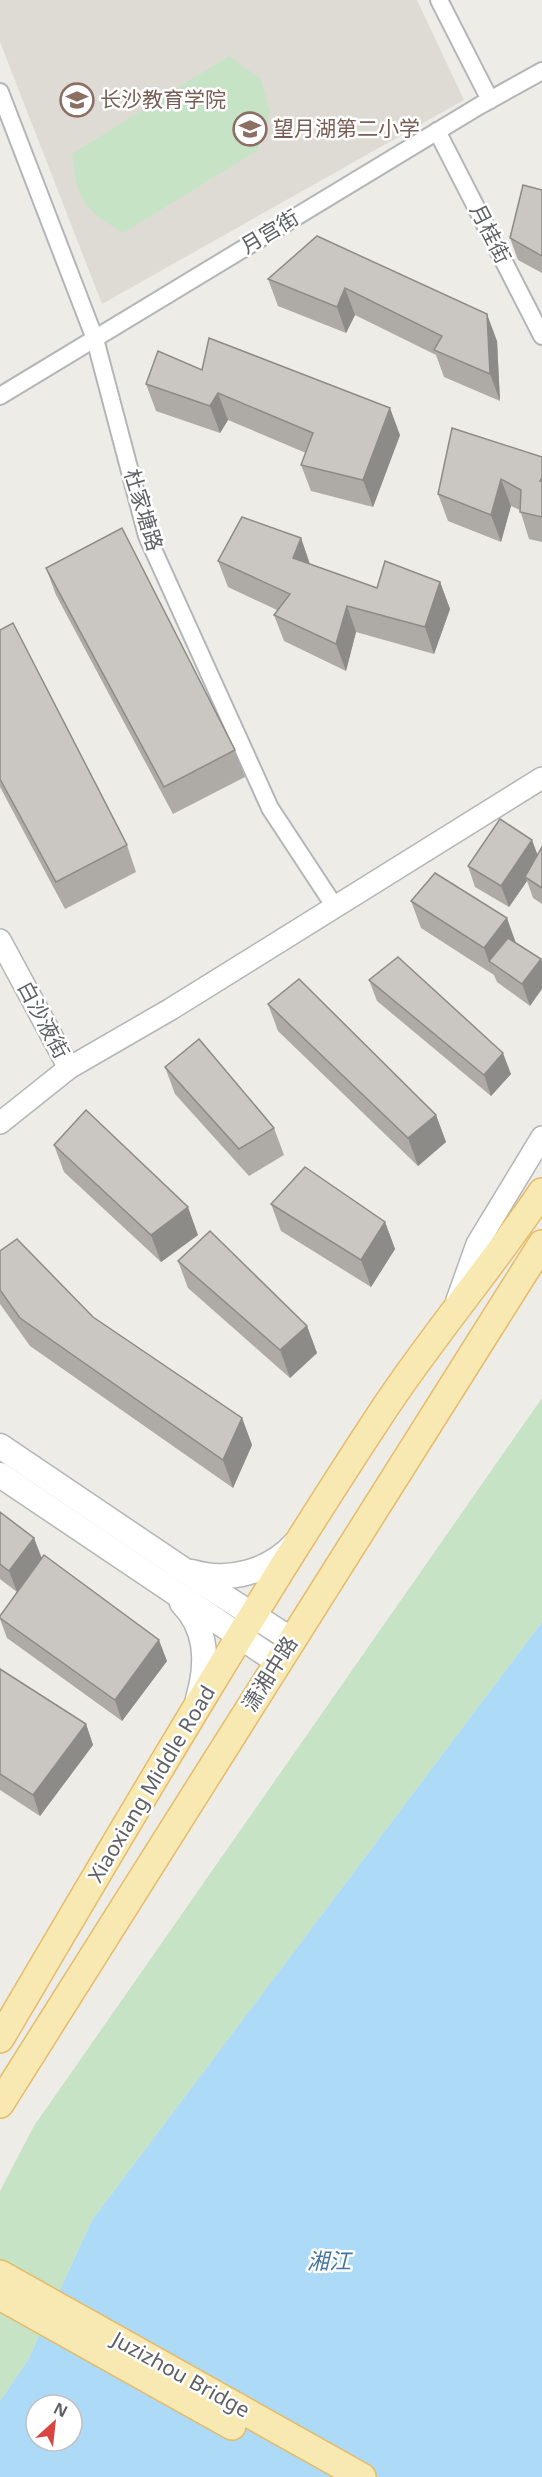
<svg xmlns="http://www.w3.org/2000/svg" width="542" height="2477" font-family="'Noto Sans','Noto Sans SC',sans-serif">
  <rect width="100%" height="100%" fill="#eeece6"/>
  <polygon fill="#dedbd4" points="0,0 417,0 464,100 102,304 0,42"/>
  <g fill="#c6e3c5">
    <path d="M229,56L261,79L270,113L258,150L123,233C83,208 77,201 72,154Z"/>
    <polygon points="542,1398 542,1622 92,2220 28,2360 0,2401 0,2191 34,2126"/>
  </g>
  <path fill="#addaf7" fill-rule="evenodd" d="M542,1622V2477H0V2401L28,2360L92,2220ZM36,2405H72V2441H36Z"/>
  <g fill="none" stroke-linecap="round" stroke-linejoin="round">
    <defs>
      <g id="minor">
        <polyline points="439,0 490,100"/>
        <polyline points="0,92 95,339 147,536 270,808 335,907"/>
        <polyline points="437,131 542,336"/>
        <polyline points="0,396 479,106 542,71"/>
      </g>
      <g id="tertiary">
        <polyline points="0,940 69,1068"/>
        <polyline points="0,1123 69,1068 171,1009 542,778"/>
        <polyline points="457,1300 477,1244 542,1137"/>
      </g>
      <g id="secondary">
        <polyline points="0,1446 206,1585 292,1640"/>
        <polyline points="0,1475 278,1662"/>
        <path d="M192,1572C228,1583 269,1572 295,1544"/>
        <path d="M182,1603C208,1629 208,1665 198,1699"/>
      </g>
      <g id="primary">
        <path d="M0,2039C125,1827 249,1614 384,1409C434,1334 492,1266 542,1192"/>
        <polyline points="0,2104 542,1244"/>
        <polyline points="0,2274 362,2477"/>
        <polyline points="0,2296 232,2426"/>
      </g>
    </defs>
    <use href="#minor" stroke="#b3b6b9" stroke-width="20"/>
    <use href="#tertiary" stroke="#b3b6b9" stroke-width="24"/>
    <use href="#secondary" stroke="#b2b5b9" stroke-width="27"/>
    <use href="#primary" stroke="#e4bc69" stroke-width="30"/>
    <use href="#minor" stroke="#fff" stroke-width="16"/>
    <use href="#tertiary" stroke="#fff" stroke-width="21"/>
    <use href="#secondary" stroke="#fff" stroke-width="24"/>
    <use href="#primary" stroke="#f8e9b2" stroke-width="27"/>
  </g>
  <g fill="#aeaba7">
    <polygon points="542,190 542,273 518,260 510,238"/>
    <polygon points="317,236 497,341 500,401 444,377 436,355 355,315 346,333 278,306 268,279"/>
    <polygon points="202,370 400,435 373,507 311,491 301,465 306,453 228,420 220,433 156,411 146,384"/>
    <polygon points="542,457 542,542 529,539 520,510 511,506 501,542 448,521 438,494"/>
    <polygon points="301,538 310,564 377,588 440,582 450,609 434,654 356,632 346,671 284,641 274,615 277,610 228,587 218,561"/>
    <polygon points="46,568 235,750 245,777 173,814 56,595"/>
    <polygon points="0,630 127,845 136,872 65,909 0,787"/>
    <polygon points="542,847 542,904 533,898 527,881 509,907 475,887 468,866 537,855"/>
    <polygon points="411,901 507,918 530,1006 497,982 494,975 421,928"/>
    <polygon points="369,980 511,1074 491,1096 377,1001"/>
    <polygon points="268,1004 436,1115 446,1142 418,1166 278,1031"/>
    <polygon points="165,1067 274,1128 284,1155 249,1176 175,1094"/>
    <polygon points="54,1145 198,1235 161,1262 64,1172"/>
    <polygon points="271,1204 385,1222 395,1249 371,1287 281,1231"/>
    <polygon points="0,1251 93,1317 242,1418 252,1445 233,1488 30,1346 0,1304"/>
    <polygon points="178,1261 307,1326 317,1353 290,1378 188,1288"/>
    <polygon points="0,1512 34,1538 42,1558 167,1661 122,1721 7,1638 0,1619 0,1616 17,1592 0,1579"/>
    <polygon points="0,1669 86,1724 93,1745 40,1816 0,1790"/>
  </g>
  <g fill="#8d8b88">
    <polygon points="345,288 355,315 346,333 337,307"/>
    <polygon points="487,314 497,341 500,401 490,374"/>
    <polygon points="218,393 228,420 220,433 210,406"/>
    <polygon points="390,408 400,435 373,507 363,480"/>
    <polygon points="501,479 511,506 501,542 491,515"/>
    <polygon points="301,538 310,565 293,558"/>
    <polygon points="440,582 450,609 434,654 425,627"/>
    <polygon points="347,606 356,632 346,671 336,644"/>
    <polygon points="532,840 540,861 525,877 527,881 509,907 501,886"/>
    <polygon points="507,918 517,946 489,961 494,976 484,948"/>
    <polygon points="541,959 542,962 542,989 530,1006 522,984"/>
    <polygon points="503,1053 511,1074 491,1096 484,1075"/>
    <polygon points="436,1115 446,1142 418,1166 408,1138"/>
    <polygon points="188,1207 198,1235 161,1262 151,1235"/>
    <polygon points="385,1222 395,1249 371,1287 361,1260"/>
    <polygon points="307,1326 317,1353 290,1378 280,1350"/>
    <polygon points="242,1418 252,1445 233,1488 223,1460"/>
    <polygon points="34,1538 42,1560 17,1592 9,1571"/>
    <polygon points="159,1640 167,1661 122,1721 115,1700"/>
    <polygon points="86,1724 93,1745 40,1816 33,1795"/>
  </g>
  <g fill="#cac7c2" stroke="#8d8b88" stroke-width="1.5">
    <polygon points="523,185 542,190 542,256 510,238"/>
    <polygon points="317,236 487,314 490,374 434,350 442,336 345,288 337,307 268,279"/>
    <polygon points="209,338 390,408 363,480 301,465 313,433 218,393 210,406 146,384 158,351 202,370"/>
    <polygon points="452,428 542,457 542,478 540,481 542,481 542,517 520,512 521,490 501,479 491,515 438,494"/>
    <polygon points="242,517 301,538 293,558 377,588 385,561 440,582 425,627 347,606 336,644 274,615 290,594 218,561"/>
    <polygon points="122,528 235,750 164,787 46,568"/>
    <polygon points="13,623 127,845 56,882 0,779 0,630"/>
    <polygon points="500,819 532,840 501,886 468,866"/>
    <polygon points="542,847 542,888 525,877"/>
    <polygon points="435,873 507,918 484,948 411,901"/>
    <polygon points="508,938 541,959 522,984 489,961"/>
    <polygon points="398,957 503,1053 484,1075 369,980"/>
    <polygon points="299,979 436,1115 408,1138 268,1004"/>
    <polygon points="199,1039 274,1128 239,1149 165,1067"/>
    <polygon points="86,1110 188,1207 151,1235 54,1145"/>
    <polygon points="305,1167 385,1222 361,1260 271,1204"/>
    <polygon points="210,1231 307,1326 280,1350 178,1261"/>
    <polygon points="17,1239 93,1317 242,1418 223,1460 20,1318 0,1290 0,1251"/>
    <polygon points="0,1512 34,1538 9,1571 0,1564"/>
    <polygon points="44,1555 159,1640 115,1700 0,1618 0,1616"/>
    <polygon points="0,1669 86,1724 33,1795 0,1774"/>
  </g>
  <defs>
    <symbol id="university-ring" viewBox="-11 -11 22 22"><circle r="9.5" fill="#fff" stroke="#8d6e63" stroke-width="1.5"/><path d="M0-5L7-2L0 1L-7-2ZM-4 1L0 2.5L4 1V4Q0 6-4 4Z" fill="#8d6e63"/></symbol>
    <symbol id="school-ring" viewBox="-11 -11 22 22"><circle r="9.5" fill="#fff" stroke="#8d6e63" stroke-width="1.5"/><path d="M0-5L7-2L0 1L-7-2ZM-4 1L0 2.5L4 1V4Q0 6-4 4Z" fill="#8d6e63"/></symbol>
  </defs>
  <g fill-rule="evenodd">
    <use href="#university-ring" x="58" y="81" width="38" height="38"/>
    <use href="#school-ring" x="231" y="110" width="38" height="38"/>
  </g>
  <g text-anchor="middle" stroke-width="5" stroke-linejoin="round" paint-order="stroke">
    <g font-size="21" fill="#785e54" stroke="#fff" text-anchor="start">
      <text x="100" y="107">长沙教育学院</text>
      <text x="273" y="136">望月湖第二小学</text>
    </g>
    <g font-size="21" fill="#5e6165" stroke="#fff">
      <text transform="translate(270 232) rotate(-31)" y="7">月宫街</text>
      <text transform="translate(490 234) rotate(63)" y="7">月桂街</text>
      <text transform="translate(143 510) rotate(73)" y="7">杜家塘路</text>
      <text transform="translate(43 1020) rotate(62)" y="7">白沙液街</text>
      <text transform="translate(270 1674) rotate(-58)" y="7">潇湘中路</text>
      <text transform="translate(152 1784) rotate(-59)" y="7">Xiaoxiang Middle Road</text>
      <text transform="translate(181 2375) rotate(29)" y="7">Juzizhou Bridge</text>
    </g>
    <g font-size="22" font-style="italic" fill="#4876a0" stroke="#fff">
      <text x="329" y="2269">湘江</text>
    </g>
  </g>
  <g transform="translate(54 2423) rotate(27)"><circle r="28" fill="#ffffff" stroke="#bfc0c1" stroke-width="1.5"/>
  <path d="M0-4.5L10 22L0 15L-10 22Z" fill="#d94641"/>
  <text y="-9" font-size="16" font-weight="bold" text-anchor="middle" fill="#5e6165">N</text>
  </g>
</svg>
